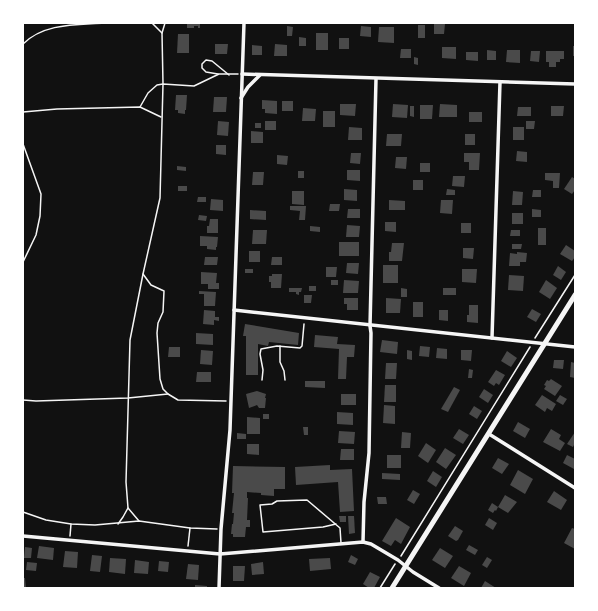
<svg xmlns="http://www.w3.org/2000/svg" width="598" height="611" font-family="'Space Grotesk',sans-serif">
  <rect width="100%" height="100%" fill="#111"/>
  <g fill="#4a4a4a">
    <polygon points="187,23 200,23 200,28 198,28 198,26 194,26 194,28 187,28"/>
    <polygon points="434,23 445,24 444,34 434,34"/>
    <rect x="418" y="25" width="7" height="13"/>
    <polygon points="287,26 293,27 292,36 287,36"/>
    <polygon points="361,26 371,27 371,37 360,36"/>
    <polygon points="379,27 394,27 394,43 378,42"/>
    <rect x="316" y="33" width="12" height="17"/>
    <polygon points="178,34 189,34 189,53 177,53"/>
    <polygon points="299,37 306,38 306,46 299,46"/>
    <rect x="339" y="38" width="10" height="11"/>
    <polygon points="215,44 228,44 227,54 215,54"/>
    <polygon points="275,44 287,45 287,56 274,56"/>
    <polygon points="252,45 262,46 262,55 252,55"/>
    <rect x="573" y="46" width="2" height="10"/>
    <polygon points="442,47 456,47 456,59 442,58"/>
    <polygon points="401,49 411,49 411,58 400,58"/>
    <polygon points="487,50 496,51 496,60 487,60"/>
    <polygon points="507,50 520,50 520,63 506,62"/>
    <polygon points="531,51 540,51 539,62 530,61"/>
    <polygon points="546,51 564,51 564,59 560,59 560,62 556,62 556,67 549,67 549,62 546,62"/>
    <polygon points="466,52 478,52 478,61 466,60"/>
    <polygon points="414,57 418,58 418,65 414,64"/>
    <polygon points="176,95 187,95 186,110 185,110 185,114 178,113 178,110 175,110"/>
    <polygon points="214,97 227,97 226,112 213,112"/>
    <polygon points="262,100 277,101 277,114 265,113 265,109 262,109"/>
    <rect x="282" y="101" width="11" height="10"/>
    <polygon points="340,104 356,104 355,116 340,115"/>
    <polygon points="393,104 408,105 407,118 392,117"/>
    <polygon points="440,104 457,105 457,117 439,117"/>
    <polygon points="420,105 433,105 432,119 420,119"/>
    <polygon points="410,106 414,106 414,117 410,116"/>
    <polygon points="551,106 564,106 563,116 551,116"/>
    <polygon points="518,107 531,107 531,116 517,116"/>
    <polygon points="303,108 316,109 315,121 302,121"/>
    <rect x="323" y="111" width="12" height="16"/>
    <rect x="469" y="112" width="13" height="10"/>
    <polygon points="218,121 229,122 228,136 217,135"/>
    <rect x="265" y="121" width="11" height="9"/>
    <polygon points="526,121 535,121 534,129 526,129"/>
    <rect x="255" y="123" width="6" height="5"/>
    <polygon points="349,127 362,128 362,140 348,140"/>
    <rect x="513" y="127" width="11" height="13"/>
    <polygon points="251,131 263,132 263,143 251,143"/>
    <polygon points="387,134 402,134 401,146 386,146"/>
    <rect x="465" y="134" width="10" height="11"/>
    <polygon points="216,145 226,145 226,155 216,154"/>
    <polygon points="517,151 527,152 527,162 516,161"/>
    <polygon points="351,153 361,153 360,164 350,163"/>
    <polygon points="464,153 480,153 479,170 469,170 469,162 464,162"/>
    <polygon points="277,155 288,156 287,165 277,164"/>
    <polygon points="396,157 407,157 406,169 395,168"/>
    <rect x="420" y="163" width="10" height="9"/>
    <polygon points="177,166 186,167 186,171 177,170"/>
    <polygon points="347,170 360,170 360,181 347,180"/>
    <rect x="298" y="171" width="6" height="7"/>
    <polygon points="253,172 264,172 263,185 252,185"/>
    <polygon points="545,173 560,173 559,188 553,188 553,181 545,180"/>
    <polygon points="453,176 465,176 464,187 452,186"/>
    <polygon points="572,177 575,179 575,190 572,194 564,189"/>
    <rect x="413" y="180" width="10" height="10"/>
    <rect x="178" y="186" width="9" height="5"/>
    <polygon points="344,189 357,190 357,201 344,200"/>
    <polygon points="447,189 455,190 455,195 446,195"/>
    <polygon points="533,190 541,190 541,197 532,197"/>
    <polygon points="292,191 304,191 304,205 292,204"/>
    <polygon points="513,191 523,192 522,205 512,205"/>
    <polygon points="198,197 206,197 206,202 197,202"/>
    <polygon points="211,199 223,200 223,211 210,210"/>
    <polygon points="389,200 405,201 405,210 389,210"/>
    <polygon points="441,200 453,200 452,214 440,213"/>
    <polygon points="330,204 340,204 339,211 329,211"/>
    <polygon points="290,206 306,206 305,220 299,220 300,211 290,210"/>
    <polygon points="348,209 360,209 360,218 347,218"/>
    <polygon points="532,209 541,210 541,217 532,217"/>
    <polygon points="250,210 266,211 266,220 250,219"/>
    <rect x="512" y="213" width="11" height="11"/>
    <polygon points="199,215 207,216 206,221 198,220"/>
    <polygon points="210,219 218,219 218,233 207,233 207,226 209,226"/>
    <polygon points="385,222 396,222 396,232 385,231"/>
    <rect x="461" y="223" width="10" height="10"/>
    <polygon points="347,225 360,226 359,237 346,237"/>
    <polygon points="310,226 320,227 320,232 310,231"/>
    <rect x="538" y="228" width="8" height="17"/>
    <polygon points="253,230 267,230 266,244 252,244"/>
    <polygon points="511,230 520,230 520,236 510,236"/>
    <polygon points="200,236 218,237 217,247 216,247 216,250 207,249 207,246 200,246"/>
    <rect x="339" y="242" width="20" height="14"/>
    <polygon points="392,243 404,243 402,261 389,261 389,252 391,252"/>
    <polygon points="512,244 522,244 521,249 512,249"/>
    <polygon points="566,245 575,251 575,257 572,261 560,254"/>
    <polygon points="463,248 474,248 473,259 463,258"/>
    <rect x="249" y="251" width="11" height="11"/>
    <polygon points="517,252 527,253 526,262 520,262 520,266 509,266 510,253 517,254"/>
    <polygon points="205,257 218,257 217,265 204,265"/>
    <polygon points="272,257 282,257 282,265 271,265"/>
    <polygon points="347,263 359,263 358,274 346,273"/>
    <rect x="383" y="265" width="15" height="18"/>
    <polygon points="558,266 566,272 561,280 553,275"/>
    <polygon points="326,267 337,267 336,277 326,277"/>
    <rect x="245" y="269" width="8" height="4"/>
    <polygon points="462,269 477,269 476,283 462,282"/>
    <polygon points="201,272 217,273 216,283 219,283 219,289 208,289 208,284 201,284"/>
    <polygon points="272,274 282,274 281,288 271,288 271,282 269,282 269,276 272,276"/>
    <polygon points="509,275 524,276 523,291 508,290"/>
    <rect x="331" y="280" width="7" height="5"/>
    <polygon points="344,280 359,281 358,293 343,293"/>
    <polygon points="546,280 557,288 550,299 539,292"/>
    <rect x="309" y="286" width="7" height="5"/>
    <polygon points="289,288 302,288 301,292 299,292 299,295 296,294 296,292 289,292"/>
    <polygon points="401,288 407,289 407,297 401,297"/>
    <rect x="443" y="288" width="13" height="7"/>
    <polygon points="199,291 216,292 215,306 204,306 204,294 199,294"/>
    <polygon points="304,295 312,295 311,303 304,303"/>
    <polygon points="344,298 358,298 358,310 347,310 347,304 344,304"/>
    <polygon points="386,298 401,299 400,313 386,313"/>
    <rect x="413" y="302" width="10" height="15"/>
    <polygon points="469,305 478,305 478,323 467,322 467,315 469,315"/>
    <polygon points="532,309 541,314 536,322 527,317"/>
    <polygon points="204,310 215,311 215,317 219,317 219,321 214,320 214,325 203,324"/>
    <polygon points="439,310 448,310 448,321 439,320"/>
    <polygon points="245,324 299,333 298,345 269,342 268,346 258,344 258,375 246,375 246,336 243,336"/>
    <polygon points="196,333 213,334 213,345 196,344"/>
    <polygon points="315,335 338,337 337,344 355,345 354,357 347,357 346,379 338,379 339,349 314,347"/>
    <polygon points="382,340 398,342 397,354 380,352"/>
    <polygon points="420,346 430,347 429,357 419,356"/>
    <polygon points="169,347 180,347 180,357 168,357"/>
    <polygon points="437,348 447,349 447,359 436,358"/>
    <polygon points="201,350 213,351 212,365 200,364"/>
    <polygon points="407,350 412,351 412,360 407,359"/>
    <polygon points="461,350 472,350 471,361 461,360"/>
    <polygon points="507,351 517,358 511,367 501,361"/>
    <polygon points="554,360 564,360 563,369 553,368"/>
    <polygon points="571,362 575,363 575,378 570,377"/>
    <polygon points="386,363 397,363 396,379 385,379"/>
    <polygon points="469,369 473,370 472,378 468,378"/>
    <polygon points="496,370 505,375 499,385 496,383 494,386 488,382"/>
    <polygon points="197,372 211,372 211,382 196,382"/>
    <polygon points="551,379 562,386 555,396 544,389 546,386 544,385 547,380 549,381"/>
    <polygon points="305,381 325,381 325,388 305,387"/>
    <polygon points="385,385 396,385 396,402 384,402"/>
    <polygon points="454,387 460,390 448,412 441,409"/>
    <polygon points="484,389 493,395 488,403 479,397"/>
    <polygon points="257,391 266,394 265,398 266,398 265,408 259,408 257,405 249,408 246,394"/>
    <rect x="341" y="394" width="15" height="11"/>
    <polygon points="542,395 556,404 552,411 547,408 545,412 535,405"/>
    <polygon points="560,395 567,399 563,405 556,401"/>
    <polygon points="384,405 395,406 395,424 383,423"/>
    <polygon points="474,406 482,411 477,419 469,414"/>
    <polygon points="337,412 353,413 353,425 337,424"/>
    <rect x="263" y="414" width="6" height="5"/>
    <polygon points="247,417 260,418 260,434 247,434"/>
    <polygon points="518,422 530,429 525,438 513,431"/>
    <polygon points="303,427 308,427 308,435 304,435"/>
    <polygon points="459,429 469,435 463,444 453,438"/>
    <polygon points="551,429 561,435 559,439 565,443 560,451 543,442"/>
    <polygon points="339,431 355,432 354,444 338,443"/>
    <polygon points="402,432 411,433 410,448 401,448"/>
    <polygon points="575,432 575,443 573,447 567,444"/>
    <polygon points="237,433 246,434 246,439 237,439"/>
    <polygon points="426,443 436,450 428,463 418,456"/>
    <polygon points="247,444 259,444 259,455 247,454"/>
    <polygon points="445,448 456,455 446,469 436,462"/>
    <polygon points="341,449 354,449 354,460 340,460"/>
    <rect x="387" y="455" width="14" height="13"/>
    <polygon points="567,455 575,459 574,469 563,463"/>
    <polygon points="498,458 509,464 502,474 492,468"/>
    <polygon points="330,465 330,470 352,469 354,511 340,512 338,482 296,485 295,467"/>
    <polygon points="233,466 285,467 285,489 274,489 274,496 261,495 261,493 247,492 247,498 248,498 247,520 250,520 250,527 246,527 245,537 233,537 233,534 231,534 232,524 233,524 234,513 232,513 234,493 232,493"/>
    <polygon points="518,470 533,479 525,494 510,485"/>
    <polygon points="433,471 442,477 436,487 427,481"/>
    <polygon points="382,473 400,474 400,480 382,479"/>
    <polygon points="413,490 420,494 414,504 407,500"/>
    <polygon points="554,491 567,500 561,510 547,502"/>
    <polygon points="505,495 517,502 508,513 498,507 496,511 495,510 493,513 488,510 492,503 498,507"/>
    <polygon points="377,497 386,497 387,504 378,504"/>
    <polygon points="339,516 346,516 346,522 340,522"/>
    <polygon points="348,516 354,516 355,533 349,534"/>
    <polygon points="396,518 410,527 401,544 395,540 391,546 382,541"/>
    <polygon points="489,518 497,523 493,530 485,525"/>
    <polygon points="455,526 463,531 458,540 456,541 448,536"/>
    <polygon points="572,528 575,529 575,549 564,543"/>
    <polygon points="469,545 478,550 475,555 466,550"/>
    <polygon points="39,546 54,548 53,560 37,558"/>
    <polygon points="25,547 32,548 31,558 24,558"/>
    <polygon points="440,548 453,556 445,568 432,560"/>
    <polygon points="65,551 78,552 77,568 63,567"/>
    <polygon points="92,555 102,556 100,572 90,571"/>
    <polygon points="351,555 358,559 355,565 348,562"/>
    <polygon points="487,557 492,560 487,568 482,565"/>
    <polygon points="110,558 126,559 125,574 109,572"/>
    <polygon points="330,558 331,569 310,571 309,559"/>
    <polygon points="135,560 149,562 148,574 134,573"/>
    <polygon points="159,561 169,562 168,572 158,571"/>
    <polygon points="27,562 37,563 36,571 26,570"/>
    <polygon points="263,562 264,574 252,575 251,564"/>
    <polygon points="188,564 199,565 198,580 186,579"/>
    <polygon points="233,566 245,566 244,581 233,581"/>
    <polygon points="459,566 471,573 464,586 451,578"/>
    <polygon points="370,572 380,577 374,588 369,588 363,584"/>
    <polygon points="23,578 25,578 26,588 23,588"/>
    <polygon points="485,581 496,588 481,588"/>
    <polygon points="195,585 207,586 207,588 195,588"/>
  </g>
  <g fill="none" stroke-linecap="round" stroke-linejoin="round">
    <g stroke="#f5f5f5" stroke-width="1.5">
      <polyline points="152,23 162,33"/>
      <path d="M23,44C44,23 76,25 104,23"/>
      <polyline points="218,74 206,72 202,68 202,64 206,60 212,61 229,75"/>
      <polyline points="140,107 148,93 157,85 163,84 194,86 219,74 238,74"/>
      <polyline points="23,112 57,109 140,107 161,117"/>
      <polyline points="23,144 41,194 40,216 36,235 23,262"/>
      <polyline points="143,274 151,285 164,291 163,312 158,323 157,333 160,379 163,389 168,394 178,400 226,401"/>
      <polyline points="535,338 575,275"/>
      <polyline points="280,346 280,362 284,371 285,380"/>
      <polyline points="262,380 263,370 260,354 261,349 277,346 300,348 302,346 304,324"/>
      <polyline points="23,400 36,401 128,398 168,394"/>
      <polyline points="128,508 139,521"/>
      <polyline points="23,512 46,520 71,524 95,525 139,521 190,528 217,529"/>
      <polyline points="118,524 123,517 128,508 126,482 130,340 143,274 160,198 163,84 162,33 165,23"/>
      <polyline points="70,536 71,524"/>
      <polyline points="188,546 190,528"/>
      <polyline points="401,556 530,347"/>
      <polyline points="380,588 395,564"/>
    </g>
    <polyline stroke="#f5f5f5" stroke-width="1.5" points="336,524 323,527 263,532 260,505 272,504 277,501 307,500 340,528 341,543"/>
    <g stroke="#f5f5f5" stroke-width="3.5">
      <polyline points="242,74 575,84"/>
      <polyline points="241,98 248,87 260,75"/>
      <polyline points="234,310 575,347"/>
      <polyline points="492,338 500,82"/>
      <polyline points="489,434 575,488"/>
      <polyline points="23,536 220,554 363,542 371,544 398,560 413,572 439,588"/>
      <polyline points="363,542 364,502 369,453 371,333 370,326 376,79"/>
      <polyline points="219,588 221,529 230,430 244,23"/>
    </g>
    <polyline stroke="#f5f5f5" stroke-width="5" points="392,588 575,295"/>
  </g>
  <rect width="598" height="611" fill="none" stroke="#ffffff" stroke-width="48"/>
</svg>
